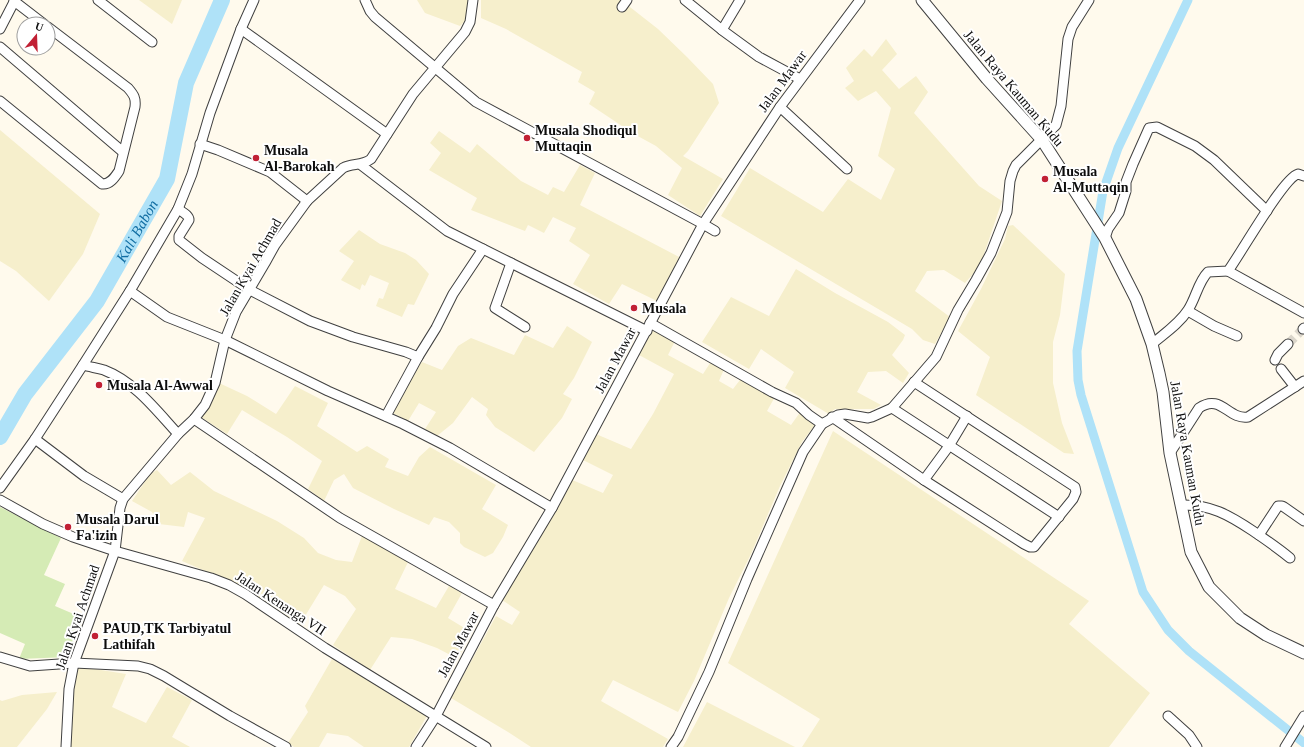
<svg xmlns="http://www.w3.org/2000/svg" width="1304" height="747" font-family="Georgia,serif">
  <rect width="100%" height="100%" fill="#fffaed"/>
  <g fill="#f6efcc">
    <polygon points="139,0 182,0 172,24"/>
    <polygon points="417,0 468,0 467,19 460,26 425,13"/>
    <polygon points="481,0 621,0 658,29 687,57 713,84 719,103 688,151 683,156 723,179 700,216 668,195 682,168 656,146 634,134 589,104 595,92 578,82 582,72 506,29 481,18"/>
    <polygon points="886,39 897,54 882,70 899,89 916,76 928,92 914,113 979,186 1002,201 980,266 965,283 944,270 927,271 915,291 950,317 935,344 923,340 912,329 721,216 750,168 823,212 848,179 881,200 895,169 878,156 891,108 876,91 858,101 845,88 854,81 846,68 864,49 872,57"/>
    <polygon points="0,130 100,214 83,254 49,301 16,271 0,261"/>
    <polygon points="439,131 470,153 477,144 521,181 548,195 553,187 564,192 580,165 595,173 580,205 681,258 657,301 622,284 609,304 573,284 590,255 569,241 576,228 553,217 544,233 528,225 525,231 471,210 477,198 429,170 441,153 430,143"/>
    <polygon points="1013,225 1065,274 1060,315 1053,342 1053,383 1062,423 1074,454 1064,453 976,395 990,357 958,331 981,289 1005,239 1008,226"/>
    <polygon points="359,230 380,244 405,253 416,260 429,274 414,305 408,304 402,317 376,306 379,298 383,299 389,283 370,275 365,286 362,284 360,290 341,280 354,261 339,251"/>
    <polygon points="796,269 835,293 888,322 905,335 903,340 892,355 909,373 903,383 886,371 868,372 857,392 881,405 874,409 835,409 829,414 785,388 794,372 761,349 749,369 702,342 731,297 769,316"/>
    <polygon points="567,326 592,342 574,378 563,394 572,399 562,418 534,452 495,427 486,415 488,409 472,397 453,423 437,436 425,429 436,412 419,403 408,421 391,412 410,375 422,362 442,370 458,346 471,338 514,355 525,335 553,348"/>
    <polygon points="654,326 676,339 668,355 703,374 712,360 725,367 719,381 733,389 743,376 776,395 767,411 791,425 801,411 817,422 802,442 780,486 751,554 729,598 694,681 678,712 613,680 601,701 668,739 663,747 531,747 508,732 451,698 496,616 512,625 520,612 502,600 570,479 603,493 613,475 581,459 596,434 631,449 653,414 674,374 639,355"/>
    <polygon points="219,383 247,396 276,414 295,386 328,403 317,426 357,452 367,446 389,459 385,467 408,476 419,457 430,447 496,485 482,509 508,525 503,537 493,553 485,557 464,547 460,543 460,533 449,522 434,517 429,525 394,509 353,488 344,474 334,480 324,501 308,489 322,461 287,437 242,410 227,434 201,417"/>
    <polygon points="833,431 1089,601 1069,624 1150,693 1109,747 802,747 820,719 728,663"/>
    <polygon points="157,470 171,485 190,472 214,491 277,521 304,538 318,553 336,560 352,562 362,536 409,560 395,589 436,608 449,586 462,593 448,618 471,632 458,659 437,648 412,639 391,637 370,670 333,645 356,609 345,596 324,585 299,626 233,583 182,561 205,518 188,512 184,527 159,524 152,512 132,501 150,474"/>
    <polygon points="332,659 428,714 409,747 364,747 348,736 327,733 319,747 294,747 288,743 308,712 305,706"/>
    <polygon points="76,666 126,674 112,707 146,723 167,687 192,700 172,737 190,747 70,747 70,713 76,679"/>
    <polygon points="57,692 47,709 17,747 0,747 0,700 2,701 22,695"/>
    <polygon points="707,702 795,747 683,747"/>
  </g>
  <polygon fill="#d5ebb5" points="0,507 61,538 44,575 65,584 55,606 83,618 68,657 19,659 25,644 0,633"/>
  <g fill="none" stroke-linecap="round" stroke-linejoin="round">
    <polyline stroke="#afe2f8" stroke-width="9" points="1188,0 1118,148 1103,191 1077,351 1078,380 1081,395 1143,592 1168,630 1189,651 1304,743"/>
    <path stroke="#afe2f8" stroke-width="16" id="s1" d="M0,437L25,394L97,301L167,179L186,83L222,0"/>
    <polyline stroke="#dbd6cb" stroke-width="9" stroke-dasharray="9 4.5" stroke-linecap="butt" points="1288,344 1303,329"/>
    <defs>
      <g id="minor">
        <polyline points="98,0 152,42"/>
        <polyline points="365,0 370,11 375,17 476,102 703,224 715,231"/>
        <polyline points="685,0 722,30 759,57 800,79"/>
        <polyline points="14,1 44,24"/>
        <polyline points="622,7 627,0"/>
        <polyline points="0,29 15,0"/>
        <polyline points="241,29 387,134"/>
        <polyline points="722,30 740,0"/>
        <polyline points="0,47 123,152"/>
        <path d="M0,101L102,184C110,185 115,177 119,171L135,107C136,98 134,95 128,88L48,27"/>
        <polyline points="780,107 847,169"/>
        <polyline points="200,144 218,150 270,172 307,201"/>
        <polyline points="361,165 447,231 647,331"/>
        <path d="M178,209C182,212 189,215 189,220L179,236V240L202,258L250,290L310,321L353,337L406,352L418,357L436,328L453,294L483,249"/>
        <polyline points="1105,238 1108,229 1119,213 1126,191 1126,182 1133,164 1149,128 1157,127 1195,146 1214,160 1267,211"/>
        <polyline points="511,263 495,308 525,327"/>
        <polyline points="1228,271 1304,313"/>
        <polyline points="130,291 167,317 225,340 328,391 403,424 450,448 552,508"/>
        <polyline points="1188,311 1214,326 1237,336"/>
        <polyline points="650,323 772,392 796,403 809,415 822,424"/>
        <polyline points="1303,329 1304,328"/>
        <path d="M1152,344C1165,333 1179,324 1188,310C1196,298 1198,282 1208,272L1228,271C1240,255 1283,178 1298,174L1304,176"/>
        <polyline points="1275,360 1278,354 1288,344"/>
        <path d="M83,365C90,367 97,368 104,370C135,382 156,410 178,434"/>
        <polyline points="1281,369 1295,387"/>
        <polyline points="892,408 1059,517"/>
        <polyline points="386,416 418,357"/>
        <polyline points="832,417 924,480 1024,544 1030,547 1034,547 1073,499 1076,492 1075,487 914,382"/>
        <polyline points="194,419 340,518 494,605"/>
        <polyline points="35,439 84,476 123,499"/>
        <path d="M1170,453L1199,408C1221,393 1228,420 1248,417L1304,381"/>
        <polyline points="924,480 949,446 967,416"/>
        <polyline points="0,488 35,439 83,365 130,291 178,209 192,174 210,113 241,29 254,0"/>
        <polyline points="0,500 43,524 73,537 115,551 211,578 229,585 245,594 325,648 486,747"/>
        <path d="M1181,505C1210,504 1229,515 1253,531C1266,540 1278,548 1290,558"/>
        <polyline points="1259,535 1278,506 1282,506 1284,507 1304,521"/>
        <polyline points="0,657 30,666 74,663 138,666 150,669 164,676 230,716 286,747"/>
        <polyline points="1168,716 1189,735 1197,747"/>
        <path d="M66,747L69,689L74,663L115,551L120,508L123,499L178,434L194,419L205,405L215,383L225,340L236,312L265,263L275,245L307,201L343,168C352,163 362,166 371,159L413,94L465,32L470,22L473,0"/>
        <polyline points="416,747 436,716 494,605 552,508 703,224 780,107 860,0"/>
        <polyline points="671,747 678,737 709,672 747,579 803,452 822,424 838,415 845,414 868,418 872,417 892,408 936,357 958,310 976,280 991,253 1007,212 1010,181 1013,171 1016,165 1056,125 1061,106 1068,39 1072,27 1089,0"/>
        <polyline points="1285,747 1304,716"/>
      </g>
      <polyline id="tertiary" points="922,0 987,79 1042,140 1105,238 1136,299 1152,344 1159,373 1163,392 1170,453 1191,552 1209,587 1240,618 1266,635 1304,653"/>
    </defs>
    <use href="#minor" stroke="#404040" stroke-width="11"/>
    <use href="#tertiary" stroke="#404040" stroke-width="13"/>
    <use href="#minor" stroke="#fff" stroke-width="9"/>
    <use href="#tertiary" stroke="#fff" stroke-width="11"/>
  </g>
  <g fill="#c12034" stroke="#fff" stroke-width="1.5">
    <circle cx="527" cy="138" r="4"/>
    <circle cx="256" cy="158" r="4"/>
    <circle cx="1045" cy="179" r="4"/>
    <circle cx="634" cy="308" r="4"/>
    <circle cx="99" cy="385" r="4"/>
    <circle cx="68" cy="527" r="4"/>
    <circle cx="95" cy="636" r="4"/>
  </g>
  <g text-anchor="middle" stroke-width="4" stroke-linejoin="round" paint-order="stroke">
    <g font-size="14" fill="#0d0d0d" stroke="#fff">
      <text transform="translate(782 81) rotate(-54)" y="5">Jalan Mawar</text>
      <text transform="translate(1014 88) rotate(50)" y="5">Jalan Raya Kauman Kudu</text>
      <text transform="translate(250 267) rotate(-60)" y="5">Jalan Kyai Achmad</text>
      <text transform="translate(615 360) rotate(-62)" y="5">Jalan Mawar</text>
      <text transform="translate(1188 453) rotate(80)" y="5">Jalan Raya Kauman Kudu</text>
      <text transform="translate(281 603) rotate(33)" y="5">Jalan Kenanga VII</text>
      <text transform="translate(77 617) rotate(-71)" y="5">Jalan Kyai Achmad</text>
      <text transform="translate(458 644) rotate(-62)" y="5">Jalan Mawar</text>
    </g>
    <g font-size="14" font-weight="bold" fill="#0d0d0d" stroke="#fff" text-anchor="start">
      <text x="535" y="135">Musala Shodiqul<tspan x="535" dy="16">Muttaqin</tspan></text>
      <text x="264" y="155">Musala<tspan x="264" dy="16">Al-Barokah</tspan></text>
      <text x="1053" y="176">Musala<tspan x="1053" dy="16">Al-Muttaqin</tspan></text>
      <text x="642" y="313">Musala</text>
      <text x="107" y="390">Musala Al-Awwal</text>
      <text x="76" y="524">Musala Darul<tspan x="76" dy="16">Fa'izin</tspan></text>
      <text x="103" y="633">PAUD,TK Tarbiyatul<tspan x="103" dy="16">Lathifah</tspan></text>
    </g>
    <g font-size="15" font-style="italic" fill="#126ea3" stroke="#fff">
      <text dy="5" stroke="none"><textPath href="#s1" startOffset="248">Kali Babon</textPath></text>
    </g>
  </g>
  <g transform="translate(36 36) rotate(19)"><circle r="19" fill="#ffffff" stroke="#9e9e9e"/>
  <path d="M0-3L7 15L0 10L-7 15Z" fill="#c12034"/>
  <text y="-6" font-size="11" font-weight="bold" text-anchor="middle" fill="#0d0d0d">U</text>
  </g>
</svg>
